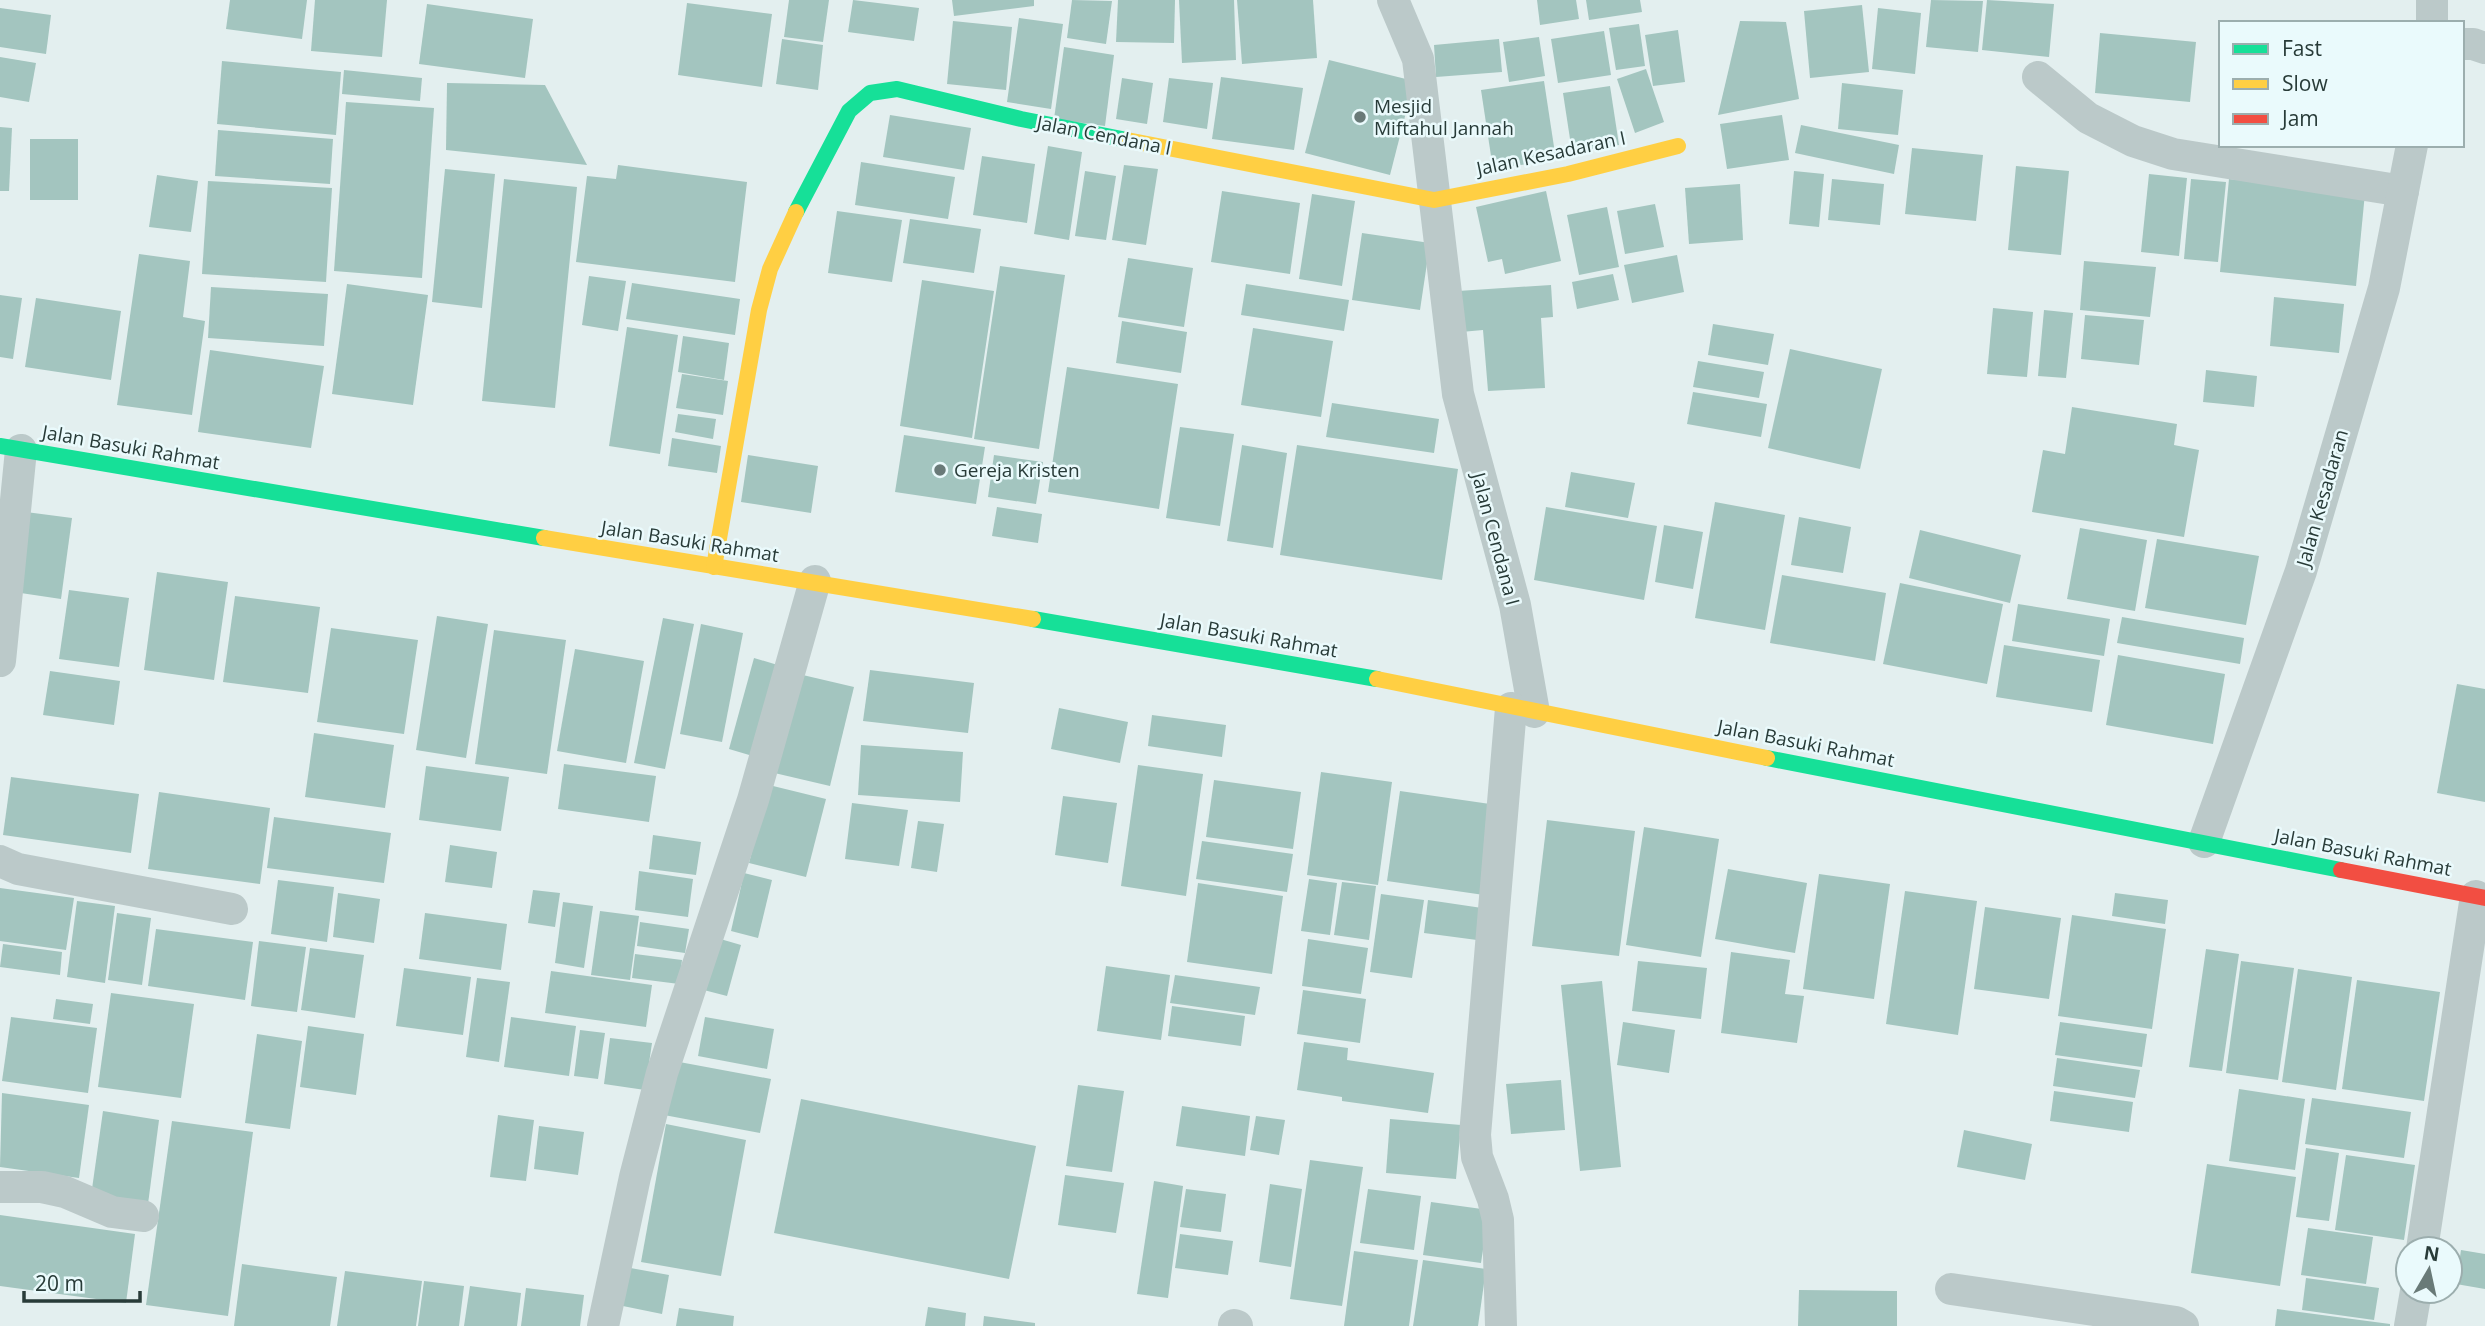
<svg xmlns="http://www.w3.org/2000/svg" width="2485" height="1326" font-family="'Open Sans',sans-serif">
  <rect width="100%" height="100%" fill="#e3efef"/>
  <g fill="#a3c5bf">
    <polygon points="230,0 307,0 302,39 226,29"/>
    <polygon points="315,0 387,0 382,57 311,51"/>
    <polygon points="789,0 829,0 823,42 784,37"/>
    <polygon points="853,0 919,8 914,41 848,32"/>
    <polygon points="952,0 1034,0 1034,6 954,16"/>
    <polygon points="1072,0 1112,1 1106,44 1067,38"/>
    <polygon points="1118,0 1175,0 1174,43 1116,42"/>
    <polygon points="1179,0 1234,0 1236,60 1182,63"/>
    <polygon points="1237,0 1313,0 1317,58 1242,64"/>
    <polygon points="1537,0 1576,0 1579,19 1540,25"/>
    <polygon points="1586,0 1640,0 1642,12 1589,20"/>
    <polygon points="1931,0 1983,1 1978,52 1926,47"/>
    <polygon points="1987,0 2054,4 2049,57 1982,50"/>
    <polygon points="687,3 772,14 762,87 678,75"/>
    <polygon points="427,4 533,19 525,78 419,64"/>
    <polygon points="1862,5 1869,72 1810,78 1804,11"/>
    <polygon points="0,8 51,15 46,54 0,47"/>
    <polygon points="1878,8 1921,13 1915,74 1872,69"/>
    <polygon points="1019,18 1063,24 1051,109 1007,102"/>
    <polygon points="953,21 1012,27 1006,90 947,84"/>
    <polygon points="1740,21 1786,22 1799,99 1718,115"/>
    <polygon points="1639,24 1645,66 1616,70 1609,28"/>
    <polygon points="1678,30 1685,82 1653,86 1645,35"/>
    <polygon points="1604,31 1611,75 1558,83 1551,39"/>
    <polygon points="2100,33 2196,42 2190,102 2095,93"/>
    <polygon points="1539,37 1545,76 1509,82 1503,42"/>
    <polygon points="782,39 823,45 818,90 776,84"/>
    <polygon points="1499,39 1502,72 1436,77 1434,45"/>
    <polygon points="1064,47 1114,55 1105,126 1054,119"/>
    <polygon points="0,57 36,63 29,102 0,97"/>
    <polygon points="1329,60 1414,81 1390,175 1305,153"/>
    <polygon points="222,61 341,72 336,135 217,124"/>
    <polygon points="1646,69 1664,122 1635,133 1617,79"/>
    <polygon points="344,70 422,78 420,101 342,94"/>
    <polygon points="1221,77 1303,88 1294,150 1212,139"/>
    <polygon points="1122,78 1153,83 1147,124 1116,119"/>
    <polygon points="1169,78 1213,83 1207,129 1163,122"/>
    <polygon points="1544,81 1556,160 1493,169 1481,90"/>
    <polygon points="447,83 545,85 587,165 446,150"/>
    <polygon points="1842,83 1903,90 1898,135 1838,129"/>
    <polygon points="1610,86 1619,145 1572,152 1563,93"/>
    <polygon points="346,102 434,108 422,278 334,271"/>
    <polygon points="890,115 971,128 964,170 883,157"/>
    <polygon points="1782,115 1789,160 1727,169 1720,124"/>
    <polygon points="1801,125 1899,145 1894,174 1795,153"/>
    <polygon points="0,127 12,128 9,191 0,191"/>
    <polygon points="218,130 333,139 330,184 215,176"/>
    <rect x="30" y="139" width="48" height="61"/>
    <polygon points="1048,146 1082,152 1069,240 1034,234"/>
    <polygon points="1912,148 1983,155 1976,221 1905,214"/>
    <polygon points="982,156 1035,164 1027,223 973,215"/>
    <polygon points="861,162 955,177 948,219 855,205"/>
    <polygon points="618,165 747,182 735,282 576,262 587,176 616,179"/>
    <polygon points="1124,165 1158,169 1146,245 1112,240"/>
    <polygon points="2016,166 2069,171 2061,255 2008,250"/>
    <polygon points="445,169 495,174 482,308 432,302"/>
    <polygon points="1085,171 1116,176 1106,240 1075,236"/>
    <polygon points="1794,171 1824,174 1819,227 1789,224"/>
    <polygon points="2149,174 2187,178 2179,256 2141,252"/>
    <polygon points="157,175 198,181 191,232 149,227"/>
    <polygon points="504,179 577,187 555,408 482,401"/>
    <polygon points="1832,179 1884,184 1880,225 1828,220"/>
    <polygon points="2191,179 2226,182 2218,262 2184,259"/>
    <polygon points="2229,179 2365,193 2356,286 2220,272"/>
    <polygon points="208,181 332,188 326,282 202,274"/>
    <polygon points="1740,184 1743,240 1689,244 1685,188"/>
    <polygon points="1222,191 1300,203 1290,274 1211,262"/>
    <polygon points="1546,191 1561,261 1505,274 1502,259 1488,262 1476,207"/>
    <polygon points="1312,194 1355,201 1342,286 1299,279"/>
    <polygon points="1655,204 1664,247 1625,254 1617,211"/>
    <polygon points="1607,207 1619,267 1579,275 1567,215"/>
    <polygon points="837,211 902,220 892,282 828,273"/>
    <polygon points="910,219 981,229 974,273 903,263"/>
    <polygon points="1362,233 1430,243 1420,310 1352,300"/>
    <polygon points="139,254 190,261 183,317 205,321 192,415 117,405"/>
    <polygon points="1677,255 1684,292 1632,303 1624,265"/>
    <polygon points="1128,258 1193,268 1184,327 1118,317"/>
    <polygon points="2084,261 2156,267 2150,317 2080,310"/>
    <polygon points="1000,266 1065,275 1039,449 974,439"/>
    <polygon points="1613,274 1619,300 1577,309 1572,282"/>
    <polygon points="589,276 626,281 618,331 582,325"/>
    <polygon points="922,280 994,291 972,438 900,426"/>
    <polygon points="632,283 740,299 735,335 626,319"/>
    <polygon points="347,284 428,295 413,405 332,394"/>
    <polygon points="1246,284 1349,300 1344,331 1241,315"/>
    <polygon points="1551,285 1553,317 1541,318 1545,388 1488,391 1483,330 1461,332 1458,291"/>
    <polygon points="211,287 328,294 324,346 208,338"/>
    <polygon points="0,295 22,298 13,359 0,357"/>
    <polygon points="2274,297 2344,304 2339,353 2270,346"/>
    <polygon points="36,298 121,311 111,380 25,367"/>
    <polygon points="1993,308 2033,312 2027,377 1987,374"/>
    <polygon points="2044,310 2073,313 2066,378 2038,376"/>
    <polygon points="2085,315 2144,320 2139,365 2081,359"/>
    <polygon points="1122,321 1187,332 1181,373 1116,363"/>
    <polygon points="1713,324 1774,334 1768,365 1708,355"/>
    <polygon points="627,327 678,335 660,454 609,446"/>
    <polygon points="1253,328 1333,341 1321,417 1241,405"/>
    <polygon points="683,336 729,343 724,380 678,372"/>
    <polygon points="1790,349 1882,369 1860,469 1768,448"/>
    <polygon points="210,350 324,366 311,448 198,432"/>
    <polygon points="1698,361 1764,372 1759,398 1693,387"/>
    <polygon points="1067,367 1178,384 1159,509 1048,492"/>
    <polygon points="2206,370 2257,376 2254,407 2203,402"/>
    <polygon points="682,374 728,381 723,415 676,408"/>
    <polygon points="1693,392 1767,404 1761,437 1687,424"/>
    <polygon points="1332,403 1439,419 1434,453 1326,437"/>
    <polygon points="2072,407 2177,424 2174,445 2199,450 2184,537 2032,512 2043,450 2065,454"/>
    <polygon points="678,414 716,419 713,439 675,432"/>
    <polygon points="1180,427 1234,434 1220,526 1166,518"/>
    <polygon points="904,435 985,447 976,504 895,492"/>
    <polygon points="672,438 721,446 717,473 668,466"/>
    <polygon points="1242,445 1287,453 1273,548 1227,541"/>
    <polygon points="1297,445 1458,469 1442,580 1280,555"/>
    <polygon points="748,455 818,466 811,513 741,502"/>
    <polygon points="994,455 1043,462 1036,504 988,497"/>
    <polygon points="1571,472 1635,483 1628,518 1565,507"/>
    <polygon points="1715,502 1785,515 1765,630 1695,618"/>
    <polygon points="997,507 1042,514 1038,543 992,536"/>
    <polygon points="1546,507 1657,526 1644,600 1534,580"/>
    <polygon points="26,512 72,518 61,599 14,592"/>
    <polygon points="1799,517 1851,527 1843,573 1791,565"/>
    <polygon points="1664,525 1703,532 1693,589 1655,582"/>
    <polygon points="2080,528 2147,540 2135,611 2067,599"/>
    <polygon points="1920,530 2021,555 2010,603 1909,578"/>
    <polygon points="2157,539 2259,556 2246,625 2145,608"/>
    <polygon points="157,572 228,582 214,680 144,670"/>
    <polygon points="1782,575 1886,593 1875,661 1770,643"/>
    <polygon points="1900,583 2003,604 1987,684 1883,664"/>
    <polygon points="69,590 129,598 119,667 59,659"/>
    <polygon points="235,596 320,607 308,693 223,682"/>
    <polygon points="2018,604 2110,619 2104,656 2012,641"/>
    <polygon points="437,616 488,624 466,758 416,750"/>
    <polygon points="2122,617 2244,638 2240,664 2117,643"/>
    <polygon points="663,618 694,624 665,769 634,763"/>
    <polygon points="701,624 743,633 722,742 680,734"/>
    <polygon points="331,628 418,640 404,734 317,722"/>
    <polygon points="494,630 566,640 547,774 475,764"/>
    <polygon points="2004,645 2100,660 2092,712 1996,697"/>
    <polygon points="575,649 644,661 626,763 557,751"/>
    <polygon points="2118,655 2225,674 2213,744 2106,725"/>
    <polygon points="754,658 781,666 756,757 729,749"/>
    <polygon points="870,670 974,683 968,733 863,721"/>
    <polygon points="50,671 120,681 114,725 43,715"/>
    <polygon points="790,672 854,687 830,786 766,771"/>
    <polygon points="2457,684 2485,689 2485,802 2437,793"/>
    <polygon points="1059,708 1128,722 1120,763 1051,749"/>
    <polygon points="1152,715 1226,725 1222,757 1148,746"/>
    <polygon points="314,733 394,745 385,808 305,797"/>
    <polygon points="861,745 963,752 960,802 858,795"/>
    <polygon points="564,764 656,776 649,822 558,809"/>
    <polygon points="1138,765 1203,774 1186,896 1121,886"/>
    <polygon points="426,766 509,777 501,831 419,820"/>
    <polygon points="1321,772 1392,782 1378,885 1307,875"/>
    <polygon points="11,777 139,794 131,853 3,835"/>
    <polygon points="1214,780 1301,792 1293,849 1206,837"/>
    <polygon points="769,785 826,799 806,877 749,863"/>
    <polygon points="1400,791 1497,805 1484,895 1387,881"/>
    <polygon points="159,792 270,808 260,884 148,869"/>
    <polygon points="1063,796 1117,803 1108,863 1055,855"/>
    <polygon points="852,803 908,810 899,866 845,859"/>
    <polygon points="274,817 391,833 384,883 267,868"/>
    <polygon points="1547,820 1635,831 1619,956 1532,946"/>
    <polygon points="918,821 944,824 937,872 911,868"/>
    <polygon points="1644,827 1719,839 1701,957 1626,945"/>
    <polygon points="653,835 701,842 696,875 649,869"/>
    <polygon points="1202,841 1293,854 1287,892 1196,879"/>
    <polygon points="450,845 497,852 492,888 445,882"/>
    <polygon points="1728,869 1807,883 1795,953 1715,939"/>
    <polygon points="639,871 693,879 688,917 635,910"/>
    <polygon points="744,873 772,880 758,938 731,931"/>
    <polygon points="1819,874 1890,884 1874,999 1803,989"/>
    <polygon points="1309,879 1337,883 1330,935 1301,931"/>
    <polygon points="278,880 334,887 327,942 271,934"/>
    <polygon points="1342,882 1376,886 1369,940 1334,935"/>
    <polygon points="1198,883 1283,896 1272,974 1187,962"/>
    <polygon points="0,888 74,898 66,950 0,941"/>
    <polygon points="533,890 560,893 555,927 528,923"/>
    <polygon points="1905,891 1977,901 1958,1035 1886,1024"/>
    <polygon points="338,893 380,899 374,943 333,937"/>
    <polygon points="2115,893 2168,900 2165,924 2112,916"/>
    <polygon points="1381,894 1424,900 1412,978 1370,972"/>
    <polygon points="1428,900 1482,908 1477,940 1424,933"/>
    <polygon points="77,901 115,906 105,983 67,977"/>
    <polygon points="563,902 593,906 584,968 555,963"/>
    <polygon points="1985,907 2061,918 2049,999 1974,989"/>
    <polygon points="600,911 639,916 630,980 591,975"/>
    <polygon points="117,913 151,918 142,985 108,980"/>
    <polygon points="425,913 507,924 501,970 419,959"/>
    <polygon points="2072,915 2166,929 2152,1029 2058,1016"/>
    <polygon points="640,922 689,929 685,953 637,946"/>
    <polygon points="156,929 253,942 245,1000 148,986"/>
    <polygon points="710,936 741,945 727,996 696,988"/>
    <polygon points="1308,939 1368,948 1361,994 1302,986"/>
    <polygon points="259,941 306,947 297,1012 251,1006"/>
    <polygon points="3,944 62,952 60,975 0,967"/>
    <polygon points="310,948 364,955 355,1018 301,1010"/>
    <polygon points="2206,949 2239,954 2222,1071 2189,1067"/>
    <polygon points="1731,952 1790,960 1785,994 1804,996 1797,1043 1721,1033"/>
    <polygon points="635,954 682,960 679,984 632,978"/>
    <polygon points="1638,961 1707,968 1701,1019 1632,1011"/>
    <polygon points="2241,961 2294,968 2278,1080 2226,1073"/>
    <polygon points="1106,966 1170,975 1161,1040 1097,1031"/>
    <polygon points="404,968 471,977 463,1035 396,1026"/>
    <polygon points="2298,969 2352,977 2336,1090 2282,1082"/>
    <polygon points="551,971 652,985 646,1027 545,1013"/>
    <polygon points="1175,975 1260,987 1255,1015 1170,1003"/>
    <polygon points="477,978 510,982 499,1062 466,1057"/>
    <polygon points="2357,980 2440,992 2424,1101 2342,1089"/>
    <polygon points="1602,981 1621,1167 1580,1171 1561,985"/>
    <polygon points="1303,990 1366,999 1360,1043 1297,1034"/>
    <polygon points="111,993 194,1004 181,1098 98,1087"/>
    <polygon points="56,999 93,1004 90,1024 53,1019"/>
    <polygon points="1172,1006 1245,1016 1241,1046 1168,1036"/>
    <polygon points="11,1017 97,1028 88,1093 2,1081"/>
    <polygon points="511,1017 576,1026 569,1076 504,1067"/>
    <polygon points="705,1017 774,1029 767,1069 698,1056"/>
    <polygon points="1623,1022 1675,1030 1669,1073 1617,1065"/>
    <polygon points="2060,1022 2147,1034 2142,1067 2055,1055"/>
    <polygon points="308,1026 364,1034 356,1095 300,1087"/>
    <polygon points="580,1030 605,1033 598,1079 574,1076"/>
    <polygon points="257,1034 302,1041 290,1129 245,1123"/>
    <polygon points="610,1038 652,1043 645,1090 604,1084"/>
    <polygon points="1304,1042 1348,1048 1347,1060 1434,1073 1428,1113 1342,1101 1342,1097 1297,1090"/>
    <polygon points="2057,1058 2140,1070 2135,1098 2053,1086"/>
    <polygon points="674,1061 771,1079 760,1133 664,1115"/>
    <polygon points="1561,1080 1565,1130 1511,1134 1506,1084"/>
    <polygon points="1078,1085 1124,1091 1112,1172 1066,1166"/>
    <polygon points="2239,1089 2305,1099 2295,1170 2229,1161"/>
    <polygon points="2054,1091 2133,1102 2129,1132 2050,1121"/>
    <polygon points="2,1093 89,1105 79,1178 0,1167"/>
    <polygon points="2312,1098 2411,1112 2404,1158 2305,1144"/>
    <polygon points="801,1099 1036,1146 1009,1279 774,1233"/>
    <polygon points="1182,1106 1250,1116 1245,1156 1176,1146"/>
    <polygon points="103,1111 159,1120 148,1204 91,1196"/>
    <polygon points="498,1115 534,1120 526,1181 490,1177"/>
    <polygon points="1256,1116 1285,1120 1279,1155 1250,1150"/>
    <polygon points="1390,1119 1461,1125 1456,1179 1386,1173"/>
    <polygon points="172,1121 253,1132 228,1316 146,1305"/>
    <polygon points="666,1124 746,1140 721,1276 641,1262"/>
    <polygon points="539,1126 584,1132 578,1175 534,1169"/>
    <polygon points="1964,1130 2032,1144 2025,1180 1957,1167"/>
    <polygon points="2306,1148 2339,1153 2329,1221 2296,1217"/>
    <polygon points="2346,1155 2415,1165 2404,1240 2335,1230"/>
    <polygon points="1310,1160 1363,1167 1342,1306 1290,1299"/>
    <polygon points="2207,1164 2296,1177 2280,1286 2191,1273"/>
    <polygon points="1065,1175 1124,1183 1116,1233 1058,1225"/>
    <polygon points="1154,1181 1183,1186 1168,1298 1137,1294"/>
    <polygon points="1270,1184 1302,1189 1291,1267 1259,1262"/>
    <polygon points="1186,1189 1226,1194 1221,1232 1180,1227"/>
    <polygon points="1368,1189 1421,1196 1414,1250 1360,1243"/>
    <polygon points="1431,1202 1489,1210 1481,1263 1423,1255"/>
    <polygon points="0,1215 135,1234 126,1303 0,1286"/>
    <polygon points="2308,1228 2373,1237 2366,1284 2301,1275"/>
    <polygon points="1180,1234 1233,1241 1228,1275 1175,1268"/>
    <polygon points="2461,1250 2485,1254 2485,1289 2456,1284"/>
    <polygon points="1354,1251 1418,1260 1409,1326 1344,1326"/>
    <polygon points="1423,1260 1486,1269 1478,1326 1413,1326"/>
    <polygon points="242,1264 337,1277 330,1326 234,1326"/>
    <polygon points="625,1267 669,1275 662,1314 618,1305"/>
    <polygon points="345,1271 422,1281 416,1326 337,1326"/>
    <polygon points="2306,1278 2379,1288 2374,1320 2302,1310"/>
    <polygon points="424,1281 464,1286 459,1326 418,1326"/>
    <polygon points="470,1286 521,1293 517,1326 464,1326"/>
    <polygon points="526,1288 584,1295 580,1326 521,1326"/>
    <polygon points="1799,1290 1897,1291 1897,1326 1798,1326"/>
    <polygon points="928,1307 966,1313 965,1326 925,1326"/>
    <polygon points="679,1308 734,1316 733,1326 676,1326"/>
    <polygon points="2277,1309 2390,1324 2390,1326 2275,1326"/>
    <polygon points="984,1316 1035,1323 1035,1326 983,1326"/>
  </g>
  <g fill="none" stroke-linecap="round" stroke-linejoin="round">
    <g stroke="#bbc9c9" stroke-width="32">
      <polyline points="1393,0 1418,59 1458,394 1515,605 1534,712"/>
      <polyline points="2432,23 2432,0"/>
      <polyline points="2462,44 2473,44 2485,48"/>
      <polyline points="2038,77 2088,118 2133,141 2173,154 2403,191"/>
      <polyline points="0,661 21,450"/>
      <polyline points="2204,842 2301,571 2384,288 2412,145"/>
      <polyline points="0,861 18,869 232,909"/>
      <polyline points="0,1187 42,1187 65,1192 112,1212 143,1216"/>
      <polyline points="2422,1249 2476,896"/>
      <polyline points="1951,1289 2176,1322 2183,1326"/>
      <polyline points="1234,1325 1237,1326"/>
      <polyline points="603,1326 635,1177 662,1073 753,800 815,581"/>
      <polyline points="1501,1326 1498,1220 1493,1199 1477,1157 1475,1135 1511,708"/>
      <polyline points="2410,1326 2416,1291"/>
    </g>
    <g stroke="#16e098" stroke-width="16">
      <polyline points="796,212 849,111 870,93 897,89 1021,119 1127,140"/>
      <polyline points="0,446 544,538"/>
      <polyline points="1033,619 1377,679"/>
      <polyline points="1767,758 2341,870"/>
    </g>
    <g stroke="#ffcf43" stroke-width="16">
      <polyline points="1127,140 1434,200 1568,174 1678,146"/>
      <path d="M544,538C707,566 870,591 1033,619"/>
      <polyline points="714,567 759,310 770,269 796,212"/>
      <polyline points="1377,679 1767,758"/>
    </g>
    <polyline stroke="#f24e42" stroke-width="16" points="2341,870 2485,898"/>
  </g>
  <g fill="#697a78" stroke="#eafafc" stroke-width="2.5">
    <circle cx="1360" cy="117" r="7"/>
    <circle cx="940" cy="470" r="7"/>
  </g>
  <g text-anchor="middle" stroke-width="5" stroke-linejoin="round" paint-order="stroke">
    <g font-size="19" fill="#283b38" stroke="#eafafc" text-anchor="start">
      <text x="1374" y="113">Mesjid<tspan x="1374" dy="22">Miftahul Jannah</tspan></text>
      <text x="954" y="477">Gereja Kristen</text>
    </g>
    <g font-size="19" fill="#283b38" stroke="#eafafc">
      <text transform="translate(1104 135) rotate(11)" y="7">Jalan Cendana I</text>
      <text transform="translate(1551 153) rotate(-12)" y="7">Jalan Kesadaran I</text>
      <text transform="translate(131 447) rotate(10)" y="7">Jalan Basuki Rahmat</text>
      <text transform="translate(2322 498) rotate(-74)" y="7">Jalan Kesadaran</text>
      <text transform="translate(1496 539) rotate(75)" y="7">Jalan Cendana I</text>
      <text transform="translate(690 541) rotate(9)" y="7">Jalan Basuki Rahmat</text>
      <text transform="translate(1249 635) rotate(10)" y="7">Jalan Basuki Rahmat</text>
      <text transform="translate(1806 743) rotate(11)" y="7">Jalan Basuki Rahmat</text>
      <text transform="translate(2363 852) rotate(11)" y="7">Jalan Basuki Rahmat</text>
    </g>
  </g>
  <rect x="2219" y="21" width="245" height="126" fill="#eafafc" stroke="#9caeae" stroke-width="2"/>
  <rect x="2233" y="44" width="35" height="10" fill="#16e098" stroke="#9caeae" stroke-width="2"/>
  <text x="2282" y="56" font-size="21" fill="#283b38">Fast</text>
  <rect x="2233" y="79" width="35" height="10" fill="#ffcf43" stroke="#9caeae" stroke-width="2"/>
  <text x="2282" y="91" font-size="21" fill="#283b38">Slow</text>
  <rect x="2233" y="114" width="35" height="10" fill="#f24e42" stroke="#9caeae" stroke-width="2"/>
  <text x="2282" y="126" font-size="21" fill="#283b38">Jam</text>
  <g transform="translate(2429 1270) rotate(9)"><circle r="33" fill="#eafafc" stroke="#9caeae" stroke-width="2"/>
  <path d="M0-5L12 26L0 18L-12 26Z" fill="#697a78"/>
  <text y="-10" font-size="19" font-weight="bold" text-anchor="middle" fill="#283b38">N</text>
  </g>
  <path d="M24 1291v10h116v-10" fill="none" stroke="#283b38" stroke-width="3.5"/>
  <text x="35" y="1291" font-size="21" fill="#283b38" stroke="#eafafc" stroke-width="5" paint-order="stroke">20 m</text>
</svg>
